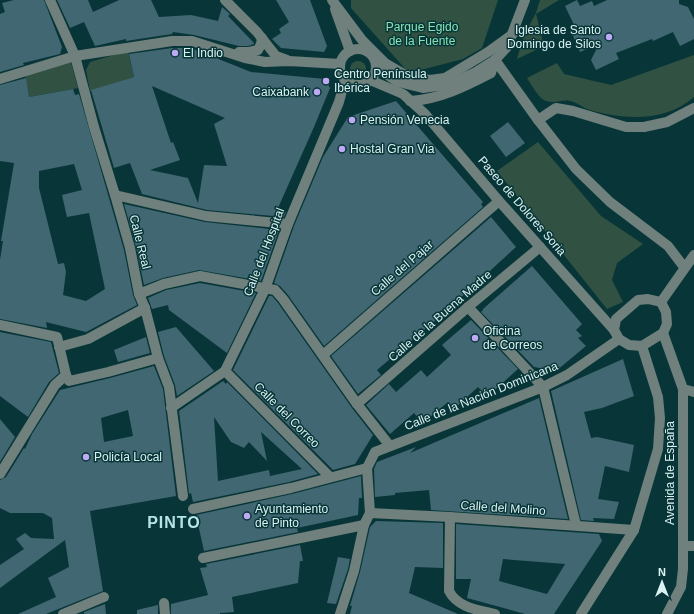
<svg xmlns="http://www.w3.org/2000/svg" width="694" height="614" font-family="Arial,sans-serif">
  <rect width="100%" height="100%" fill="#083638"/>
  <g fill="#315242">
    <polygon points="351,0 498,0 482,48 463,59 409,73 351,8"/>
    <polygon points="540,0 559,0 536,14 544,46 517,59 524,35 536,13"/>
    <polygon points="128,51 134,77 90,91 86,70 90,62"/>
    <path d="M694,55V97C666,122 624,120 590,110C583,108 577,102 570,101C563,99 554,104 546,101C538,98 532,85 527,78L557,63L564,74L611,85Z"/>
    <circle cx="358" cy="69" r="8"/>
    <polygon points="71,62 78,88 29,97 25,74"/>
    <polygon points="538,142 601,216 643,244 617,263 612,280 623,302 607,309 497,171"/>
  </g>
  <g fill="#406772" fill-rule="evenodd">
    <polygon points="14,0 44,0 62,47 60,54 23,63 24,65 0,72 0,14 5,12 2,3"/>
    <polygon points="57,0 88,0 93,12 119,0 151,0 159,17 191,15 218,21 222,7 230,14 228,16 254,43 254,44 248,46 239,46 194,35 173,32 172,34 126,41 126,39 95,46 84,22 70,28"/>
    <polygon points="276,0 310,0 327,46 324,52 281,48 272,39 281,33 279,29 289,22"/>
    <polygon points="577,0 580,6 592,1 594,6 607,0 679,0 679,4 688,7 694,19 694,39 680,46 673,32 653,41 652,39 616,53 619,59 596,70 591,60 599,44 580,52 571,31 576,29 565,6"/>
    <path d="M172,48H191L251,72L325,79L330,88L314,127L278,208L286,212L284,217L207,210L142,194L130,163L114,168L91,90L134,77L129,54ZM152,86L225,118L214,124L227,166L204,165L198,203L188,178L150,170L180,160L173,142L171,143Z"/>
    <path d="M26,78L29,97L73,89L75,95L79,94L124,250L133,295L137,305L86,332L46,322L47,328L0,319V260L3,241H1L14,163L0,161V85ZM74,164L82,190L62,195L67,217L89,213L105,289L86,301L63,295L66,272L64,263L58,264L39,188V171Z"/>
    <polygon points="396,101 483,202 481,204 483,207 324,346 288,295 280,286 274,283 294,226 323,157 348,117"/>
    <polygon points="508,122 525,143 506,157 490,136"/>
    <polygon points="124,204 205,222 279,230 261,281 199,270 163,278 144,285 136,247"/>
    <polygon points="491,217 516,247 443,314 377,370 381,375 358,394 331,356"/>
    <polygon points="532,266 582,324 576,330 582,336 578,338 586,346 556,371 534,367 481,312 483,310 483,309"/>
    <polygon points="200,283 256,293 227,353 169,310 168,305 152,309 148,298 166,290"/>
    <polygon points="269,296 272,296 278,303 352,408 373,435 355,464 333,470 233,370"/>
    <polygon points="471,320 518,369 487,397 478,387 454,409 448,402 423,423 414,413 390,434 366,405 389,384 396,392 421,370 427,377 451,355 442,345"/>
    <polygon points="176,327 214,371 177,396 175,385 164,356 158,332"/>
    <polygon points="0,332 51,342 59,373 49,382 28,417 0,396"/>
    <polygon points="146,337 150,353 118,362 114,350"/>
    <polygon points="623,359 634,396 602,408 584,412 591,438 597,437 634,445 629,472 605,466 598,499 619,502 614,519 593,518 594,521 581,520 551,391"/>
    <path d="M154,366L163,389L176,496L90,511L103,591L46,614H18L56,597L48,578L69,567L65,540L0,588V565L24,549L16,539L25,533L31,538L54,539L52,518L43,513H10L0,508V480L6,477L24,448L25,449L32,434L60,390L110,378ZM128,410L133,436L104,442L101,418Z"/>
    <path d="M223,381L226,384L227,382L318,474L289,482L193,502L191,493L189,494L179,411ZM214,417L231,442L244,448L249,442L267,461L261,432L302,469L270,476L269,470L218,481Z"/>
    <polygon points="539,398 568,519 431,510 429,490 395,493 395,495 375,497 374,469 377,462 416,447 410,453"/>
    <polygon points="0,419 15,437 0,462"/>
    <polygon points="361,476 362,498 359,498 358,515 297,528 298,532 204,551 196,515 292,494"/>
    <polygon points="376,521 443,523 443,568 415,567 409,593 458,614 350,614 352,606 350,606 360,572 370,527"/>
    <path d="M456,524L599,534L602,541L554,614H525L467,598L471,579H456ZM503,559L565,564L547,594L499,581Z"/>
    <polygon points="300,545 303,561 300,561 298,583 232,597 234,612 220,613 220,614 171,614 171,604 208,595 200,568 207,567 206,564"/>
    <polygon points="338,557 350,559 348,569 336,604 327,603"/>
    <polygon points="105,604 106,614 84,614 84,612"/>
    <polygon points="158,605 158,614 137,614 137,610"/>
  </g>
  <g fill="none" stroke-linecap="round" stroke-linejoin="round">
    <g stroke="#6f807d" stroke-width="10">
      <polyline points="50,0 75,56 94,127 115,195 130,248 139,294 145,308 158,358 169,387 183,496"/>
      <polyline points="225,0 257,32 276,56 287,60"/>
      <polyline points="332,0 362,40 385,63 409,77 430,80 445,78 488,52 513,34"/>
      <polyline points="335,9 350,51"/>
      <circle cx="358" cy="67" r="18"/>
      <polyline points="239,52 249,52 258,50 261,44 262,38"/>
      <polyline points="495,60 538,120 576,169 610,202 668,246 684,267"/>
      <polyline points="376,67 398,82 423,88 451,84 476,72 495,60 507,47 525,0"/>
      <polyline points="0,79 75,56 172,41 192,41 245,58 265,62 289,61 340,64"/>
      <polyline points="370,80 403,94 425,114 499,201 614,330"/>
      <path d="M410,101C438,100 466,86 491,73L495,60"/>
      <polyline points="538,120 556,108 573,111 626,127 644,127 667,122 694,108"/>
      <polyline points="115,195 206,216 288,224"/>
      <polyline points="139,294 164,284 200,276 275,290 283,299 357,404 390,446"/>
      <polygon points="648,299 661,302 666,312 667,324 663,333 642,346 629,345 619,339 614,330 616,319 638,300"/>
      <polyline points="661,302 694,255"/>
      <polyline points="468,307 543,387 576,525"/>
      <polyline points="0,325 57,337 66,375 69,381 108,372 158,358"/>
      <polyline points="663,333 683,389 683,569 681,587 667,614"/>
      <polyline points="59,347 88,339 145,308"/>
      <polyline points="323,355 499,201"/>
      <polyline points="225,371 330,477"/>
      <polyline points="683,389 694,392"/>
      <polyline points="357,404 468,307 540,247"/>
      <polyline points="171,408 225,371 265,289 288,224 339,102 345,80"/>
      <polyline points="0,474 55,385 66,375"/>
      <polyline points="193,509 291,488 367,468"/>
      <polyline points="370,513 450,517 634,530"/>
      <path d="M450,517L449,591C458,608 478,610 495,614"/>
      <polyline points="683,546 694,546"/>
      <polyline points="203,558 364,525"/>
      <polyline points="164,603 165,614"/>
      <polyline points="63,614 104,597"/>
      <polyline points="340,614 354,571 364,525 370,513 367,468 375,452 543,387 567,375 619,339"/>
      <polyline points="581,614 634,530 658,449 660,418 658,397 642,346"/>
    </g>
  </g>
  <g fill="#bea9f5" stroke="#083638" stroke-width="1.5">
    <circle cx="609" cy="37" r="4"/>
    <circle cx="175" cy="53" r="4"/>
    <circle cx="326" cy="81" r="4"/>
    <circle cx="317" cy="92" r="4"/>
    <circle cx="352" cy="120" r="4"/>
    <circle cx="342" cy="149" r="4"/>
    <circle cx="475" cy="338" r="4"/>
    <circle cx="86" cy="457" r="4"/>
    <circle cx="247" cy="516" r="4"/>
  </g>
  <g text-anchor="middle" stroke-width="3" stroke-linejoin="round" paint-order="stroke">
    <g font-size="12" fill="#87e1b4" stroke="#083638">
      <text x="422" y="31">Parque Egido<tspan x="422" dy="14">de la Fuente</tspan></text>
    </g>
    <g font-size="12" fill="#dbf2f3" stroke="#083638" text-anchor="start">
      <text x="601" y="34" text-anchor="end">Iglesia de Santo<tspan x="601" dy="14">Domingo de Silos</tspan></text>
      <text x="183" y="57">El Indio</text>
      <text x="334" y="78">Centro Península<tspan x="334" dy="14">Ibérica</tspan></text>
      <text x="309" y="96" text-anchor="end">Caixabank</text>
      <text x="360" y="124">Pensión Venecia</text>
      <text x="350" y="153">Hostal Gran Via</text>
      <text x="483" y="335">Oficina<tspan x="483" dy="14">de Correos</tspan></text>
      <text x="94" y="461">Policía Local</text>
      <text x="255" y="513">Ayuntamiento<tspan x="255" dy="14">de Pinto</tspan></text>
    </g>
    <g font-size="12" fill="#dbf2f3" stroke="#083638">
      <text transform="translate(522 206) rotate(49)" y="4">Paseo de Dolores Soria</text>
      <text transform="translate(140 242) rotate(76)" y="4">Calle Real</text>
      <text transform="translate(264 252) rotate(-69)" y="4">Calle del Hospital</text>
      <text transform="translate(402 268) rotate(-41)" y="4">Calle del Pajar</text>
      <text transform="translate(440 316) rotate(-41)" y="4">Calle de la Buena Madre</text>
      <text transform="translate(481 396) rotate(-22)" y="4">Calle de la Nación Dominicana</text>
      <text transform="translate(287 415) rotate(45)" y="4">Calle del Correo</text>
      <text transform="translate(670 473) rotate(-90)" y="4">Avenida de España</text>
      <text transform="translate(503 508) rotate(4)" y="4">Calle del Molino</text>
    </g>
    <g font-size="16" font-weight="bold" letter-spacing="1" fill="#b7e5e7" stroke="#083638">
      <text x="174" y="528">PINTO</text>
    </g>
  </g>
  <g transform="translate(662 582)" stroke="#083638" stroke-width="3" paint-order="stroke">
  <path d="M0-3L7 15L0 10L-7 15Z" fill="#dbf2f3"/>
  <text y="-6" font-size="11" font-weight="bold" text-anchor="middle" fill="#dbf2f3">N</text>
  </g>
</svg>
